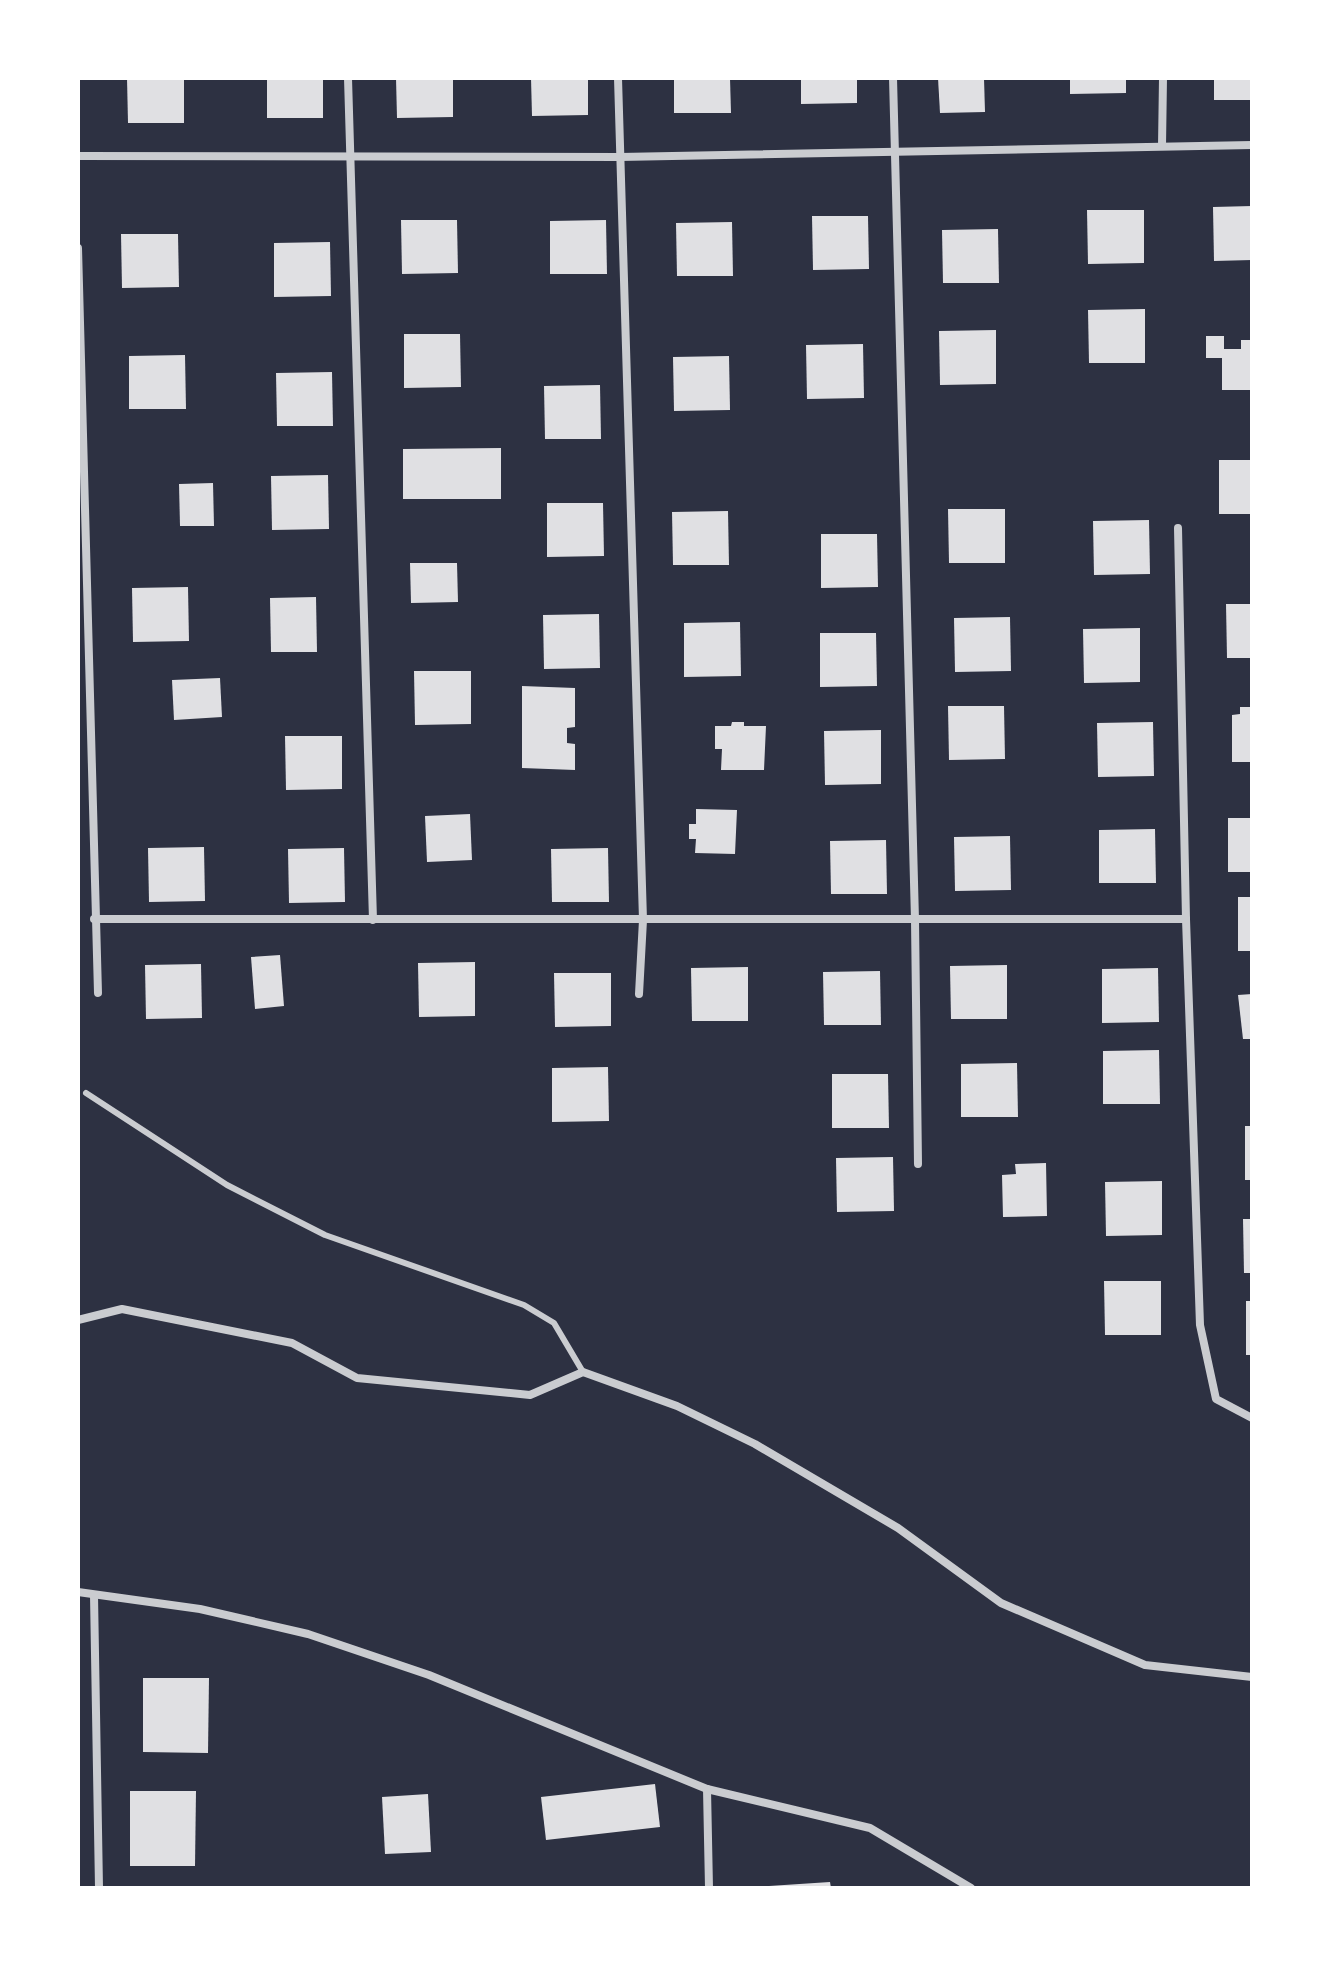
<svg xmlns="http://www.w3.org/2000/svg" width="1330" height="1966" font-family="Commissioner,sans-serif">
  <rect width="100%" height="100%" fill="#2d3142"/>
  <g fill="#e0e0e3">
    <polygon points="127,78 184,78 184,123 128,123"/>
    <rect x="267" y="78" width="56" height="40"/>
    <polygon points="396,78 453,78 453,117 397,118"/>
    <polygon points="531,78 588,78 588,115 532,116"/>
    <polygon points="674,78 730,78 731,113 674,113"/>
    <polygon points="801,78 857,78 857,103 801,104"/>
    <polygon points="938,78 984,78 985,112 940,113"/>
    <polygon points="1070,78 1126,78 1126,93 1070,94"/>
    <rect x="1214" y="78" width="38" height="22"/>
    <polygon points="1252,206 1252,260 1214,261 1213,207"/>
    <polygon points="1087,210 1144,210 1144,263 1088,264"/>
    <polygon points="812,216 868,216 869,269 813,270"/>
    <polygon points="401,220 457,220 458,273 402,274"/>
    <polygon points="606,220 607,274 550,274 550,221"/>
    <polygon points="732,222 733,276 677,276 676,223"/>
    <polygon points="998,229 999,283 943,283 942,230"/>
    <polygon points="121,234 178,234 179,287 122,288"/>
    <polygon points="330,242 331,296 274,297 274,243"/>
    <polygon points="1145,309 1145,363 1089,363 1088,310"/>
    <polygon points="996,330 996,384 940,385 939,331"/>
    <polygon points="404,334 460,334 461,387 404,388"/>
    <polygon points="1206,336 1224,336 1224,349 1241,349 1241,340 1252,340 1252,390 1222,390 1222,358 1206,358"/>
    <polygon points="863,344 864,398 807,399 806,345"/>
    <polygon points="185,355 186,409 129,409 129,356"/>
    <polygon points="729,356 730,410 674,411 673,357"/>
    <polygon points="332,372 333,426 277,426 276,373"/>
    <polygon points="600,385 601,439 545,439 544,386"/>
    <polygon points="501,448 501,499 403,499 403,449"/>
    <rect x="1219" y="460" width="33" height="54"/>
    <polygon points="328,475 329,529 272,530 271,476"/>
    <polygon points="213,483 214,526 180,526 179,484"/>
    <polygon points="547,503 603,503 604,556 547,557"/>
    <polygon points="948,509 1005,509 1005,563 949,563"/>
    <polygon points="728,511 729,565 673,565 672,512"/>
    <polygon points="1149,520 1150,574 1094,575 1093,521"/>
    <polygon points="821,534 877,534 878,587 821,588"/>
    <polygon points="410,563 457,563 458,602 411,603"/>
    <polygon points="188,587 189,641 133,642 132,588"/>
    <polygon points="316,597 317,652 271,652 270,598"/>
    <polygon points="1226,604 1252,604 1252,658 1227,658"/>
    <polygon points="599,614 600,668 544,669 543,615"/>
    <polygon points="1010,617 1011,671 955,672 954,618"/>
    <polygon points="740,622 741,676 684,677 684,623"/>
    <polygon points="1140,628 1140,682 1084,683 1083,629"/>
    <polygon points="820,633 876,633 877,686 820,687"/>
    <polygon points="414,671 471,671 471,724 415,725"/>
    <polygon points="220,678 222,717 174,720 172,680"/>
    <polygon points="522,686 575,688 575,727 567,728 567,743 575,744 575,770 522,768"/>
    <polygon points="948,706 1004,706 1005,759 949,760"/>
    <polygon points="1240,707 1252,707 1252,762 1232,762 1232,715 1240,714"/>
    <polygon points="732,722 744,722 744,726 766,726 764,770 721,770 722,749 715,749 715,726 731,726"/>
    <polygon points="1153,722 1154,776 1098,777 1097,723"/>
    <polygon points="881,730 881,784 825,785 824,731"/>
    <polygon points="285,736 342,736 342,789 286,790"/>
    <polygon points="696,809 737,810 735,854 695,853 696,839 689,839 689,824 696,824"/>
    <polygon points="470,814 472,860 427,862 425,816"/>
    <rect x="1228" y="818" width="24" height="54"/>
    <polygon points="1155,829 1156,883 1099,883 1099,830"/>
    <polygon points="1010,836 1011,890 955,891 954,837"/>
    <polygon points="886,840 887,894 831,894 830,841"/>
    <polygon points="204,847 205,901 149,902 148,848"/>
    <polygon points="344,848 345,902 289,903 288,849"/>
    <polygon points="608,848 609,902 552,902 551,849"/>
    <rect x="1238" y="897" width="14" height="54"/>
    <polygon points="280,955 284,1006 255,1009 251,957"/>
    <polygon points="475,962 475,1016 419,1017 418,963"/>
    <polygon points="201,964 202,1018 146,1019 145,965"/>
    <polygon points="1007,965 1007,1019 951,1019 950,966"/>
    <polygon points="748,967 748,1021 692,1021 691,968"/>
    <polygon points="1158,968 1159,1022 1102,1023 1102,969"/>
    <polygon points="880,971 881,1025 824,1025 823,972"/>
    <polygon points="554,973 611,973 611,1026 555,1027"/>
    <polygon points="1252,994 1252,1039 1243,1039 1238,995"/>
    <polygon points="1159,1050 1160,1104 1103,1104 1103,1051"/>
    <polygon points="1017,1063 1018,1117 961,1117 961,1064"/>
    <polygon points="608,1067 609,1121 552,1122 552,1068"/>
    <polygon points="832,1074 888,1074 889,1128 832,1128"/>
    <rect x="1245" y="1126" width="7" height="54"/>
    <polygon points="893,1157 894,1211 837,1212 836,1158"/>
    <polygon points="1046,1163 1047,1216 1003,1217 1002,1175 1016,1174 1015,1164"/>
    <polygon points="1162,1181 1162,1235 1106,1236 1105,1182"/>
    <polygon points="1243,1219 1252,1219 1252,1273 1244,1273"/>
    <polygon points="1104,1281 1161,1281 1161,1335 1105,1335"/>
    <rect x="1246" y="1301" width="6" height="54"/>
    <polygon points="143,1678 209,1678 208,1753 143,1752"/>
    <polygon points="655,1784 660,1827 546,1840 541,1797"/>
    <polygon points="130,1791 196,1791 195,1866 130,1866"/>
    <polygon points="428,1794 431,1852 385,1854 382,1797"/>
    <polygon points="830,1882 831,1888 769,1888 769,1886"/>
  </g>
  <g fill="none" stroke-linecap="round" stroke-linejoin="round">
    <polyline stroke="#caccd0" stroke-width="6" points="86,1093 227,1185 325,1235 524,1305 554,1323 583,1372"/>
    <g stroke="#caccd0" stroke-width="8">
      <polyline points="348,78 373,920"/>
      <polyline points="618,78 643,920 639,994"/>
      <polyline points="893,78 915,920 918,1164"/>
      <polyline points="1162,146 1163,78"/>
      <polyline points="78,156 620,157 1252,145"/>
      <polyline points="78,248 98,993"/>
      <polyline points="1178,528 1186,919 1200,1325 1216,1399 1252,1418"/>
      <polyline points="94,919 1186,919"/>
      <polyline points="78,1320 122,1309 292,1343 357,1378 530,1395 583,1372 677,1406 755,1444 898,1528 1001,1603 1145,1665 1252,1677"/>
      <polyline points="78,1592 200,1609 308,1634 429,1675 707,1789 870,1828 971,1888"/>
      <polyline points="94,1595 99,1888"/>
      <polyline points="707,1789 709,1888"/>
    </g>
  </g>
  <rect width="1330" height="1966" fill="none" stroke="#ffffff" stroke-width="160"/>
</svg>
